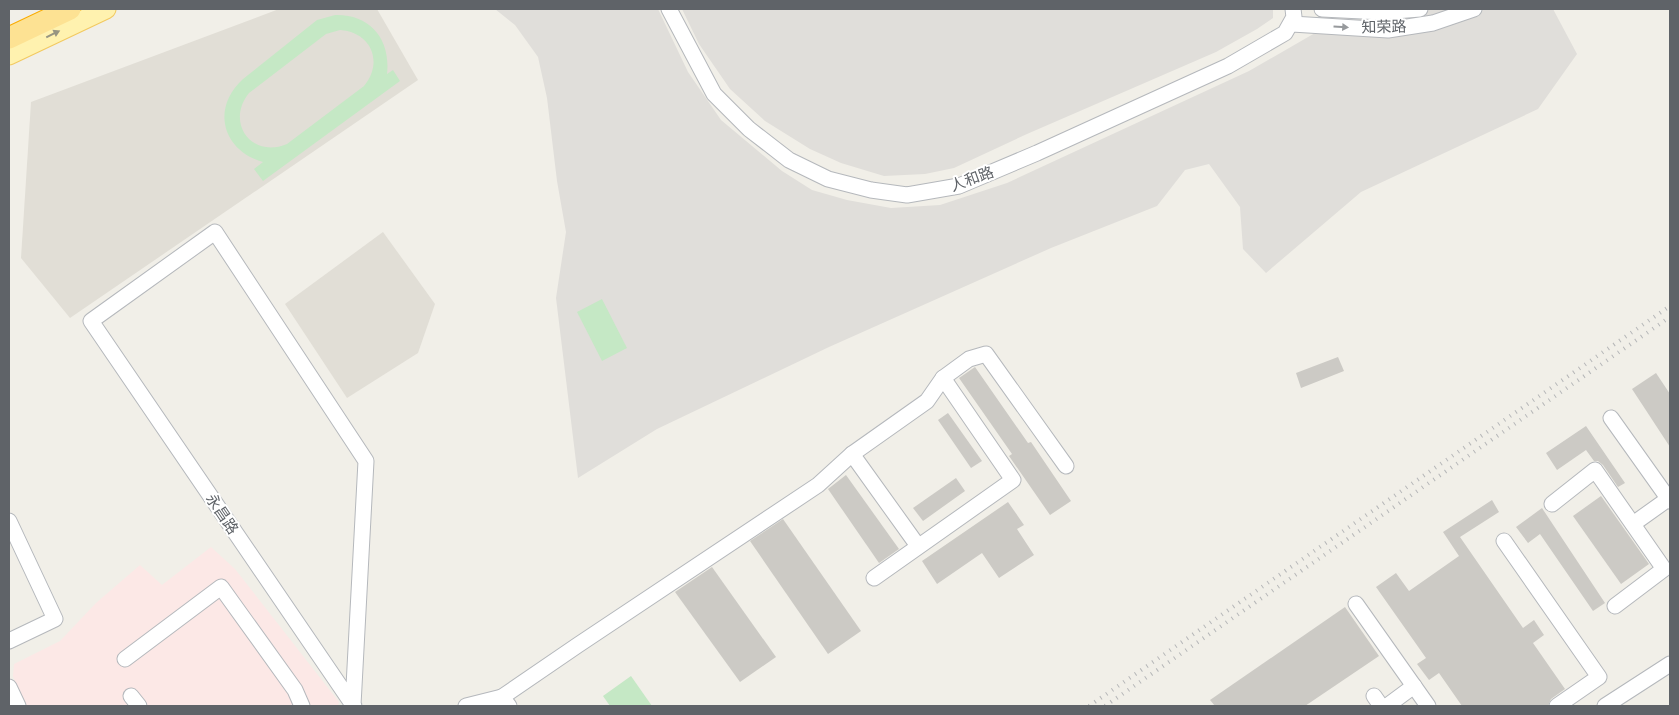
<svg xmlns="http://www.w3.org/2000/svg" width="1679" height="715" font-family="Manrope,'Noto Sans SC',sans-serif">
  <rect width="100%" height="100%" fill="#f1efe8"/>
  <g fill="#e0deda">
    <polygon points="495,9 658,9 688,72 721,120 782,171 812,190 847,200 891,208 940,205 1007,183 1249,71 1315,33 1319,16 1315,9 1553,9 1577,54 1538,109 1361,192 1266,273 1243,249 1240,207 1209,164 1185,170 1157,206 1051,248 829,347 657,429 578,478 556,298 566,232 557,181 547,98 538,57 515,25"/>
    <polygon points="682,9 1273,9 1273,18 1257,29 1216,52 1027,134 954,168 925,174 884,176 841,163 810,149 765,121 730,89 699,44"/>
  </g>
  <g fill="#e1ded6">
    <polygon points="279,9 377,9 418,80 70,318 21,258 31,102"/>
    <polygon points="383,232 435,304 418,353 347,398 285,304"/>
  </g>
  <polygon fill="#fce8e6" points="211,547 235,569 339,702 338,706 24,706 13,676 14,664 60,641 96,603 140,565 162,585"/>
  <g fill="#c5e8c5" fill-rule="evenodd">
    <path d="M335,15C370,14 391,39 387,74L393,70L400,81L263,181L254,169L263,162C222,150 211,108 243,79L317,20ZM340,30C371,32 384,62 364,86L287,144C252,159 225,123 249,93L326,34Z"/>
    <polygon points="602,299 627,348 602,361 577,312"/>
    <polygon points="631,676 652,706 610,706 603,696"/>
  </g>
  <g fill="#cccac5">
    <polygon points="1338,357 1344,371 1301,388 1296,373"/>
    <polygon points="975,367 1028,443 1031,442 1071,501 1050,515 1009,456 1012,454 959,378"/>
    <polygon points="1656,373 1670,394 1670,447 1632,389"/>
    <polygon points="948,413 982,461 971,468 938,420"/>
    <polygon points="1586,426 1625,483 1618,487 1603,465 1598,461 1594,461 1586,450 1557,470 1546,453"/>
    <polygon points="846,475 899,549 879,563 828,489"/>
    <polygon points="956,478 965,491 923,521 913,508"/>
    <polygon points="1601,496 1649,564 1621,584 1573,516"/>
    <polygon points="1492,500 1499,512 1460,537 1523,628 1534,620 1544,635 1533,643 1565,689 1551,699 1548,706 1462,706 1439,673 1429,680 1417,664 1426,658 1376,587 1396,573 1409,591 1459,556 1443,532"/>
    <polygon points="1008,502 1024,525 1017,529 1034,555 999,578 982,553 937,584 922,561"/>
    <polygon points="1542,508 1605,603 1593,611 1540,534 1528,543 1516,527"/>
    <polygon points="783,519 861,631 828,654 750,541"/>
    <polygon points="712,567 776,657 740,682 675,592"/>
    <polygon points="1345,607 1379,656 1305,706 1215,706 1210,700"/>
  </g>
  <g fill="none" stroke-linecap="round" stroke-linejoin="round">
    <defs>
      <g id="minor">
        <polyline points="669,9 714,94 749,129 789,160 828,179 871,190 907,195 959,186 1037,153 1228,66 1285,33 1294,17 1293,9"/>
        <polyline points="1322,9 1382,12 1420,9"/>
        <polyline points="1292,24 1388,30 1433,23 1474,9"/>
        <polyline points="1611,418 1670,501"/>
        <polyline points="852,454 918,546"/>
        <polyline points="1552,504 1595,470 1664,569 1615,606"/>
        <polyline points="9,521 55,619 9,641"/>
        <polyline points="1633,524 1668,499"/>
        <polyline points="1504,541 1599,677 1557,706"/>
        <polyline points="874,578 1013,480 943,378"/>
        <polyline points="1356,604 1428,706"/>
        <polyline points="125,659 221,587 295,690 302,706"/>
        <polyline points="9,687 18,706"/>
        <polyline points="131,696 139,706"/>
        <polyline points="1374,696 1381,706"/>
        <polyline points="502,697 578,645 818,485 852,454 927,401 943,378 969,359 986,354 1066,466"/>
        <polyline points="353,706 353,705 366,461 215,232 91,321 353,705 354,706"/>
        <polyline points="466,706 502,697 509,706"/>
        <polyline points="1387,706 1414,686"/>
        <polyline points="1605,706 1670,664"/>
      </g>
      <polyline id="major" points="9,55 106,9"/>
      <polyline id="highway" points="9,38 70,9"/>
    </defs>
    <use href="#minor" stroke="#b5b8bc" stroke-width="17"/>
    <use href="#major" stroke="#f2c960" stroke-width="21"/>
    <use href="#highway" stroke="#f9ab00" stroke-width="23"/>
    <use href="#minor" stroke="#fff" stroke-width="15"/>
    <use href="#major" stroke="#fff2af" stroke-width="19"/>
    <use href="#highway" stroke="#fde293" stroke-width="21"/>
    <g stroke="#b6b7b8" stroke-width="4" stroke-dasharray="1 6" stroke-linecap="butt">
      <polyline points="1089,706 1670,306"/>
      <polyline points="1105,706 1670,317"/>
    </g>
  </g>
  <defs><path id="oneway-solid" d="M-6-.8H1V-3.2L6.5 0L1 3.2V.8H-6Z" transform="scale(1.25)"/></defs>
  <use fill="#979a9d" href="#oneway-solid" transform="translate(1341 27) rotate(4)"/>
  <use fill="#979581" href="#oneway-solid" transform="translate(53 34) rotate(-26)"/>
  <g text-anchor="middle" stroke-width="4" stroke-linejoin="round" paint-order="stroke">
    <g font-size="15" fill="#5f6368" stroke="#fff">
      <text transform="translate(1384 27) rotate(-1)" y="5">知荣路</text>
      <text transform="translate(972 179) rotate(-20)" y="5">人和路</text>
      <text transform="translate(222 514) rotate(56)" y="5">永昌路</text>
    </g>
  </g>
  <rect width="1679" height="715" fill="none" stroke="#5f6368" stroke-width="20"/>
</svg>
